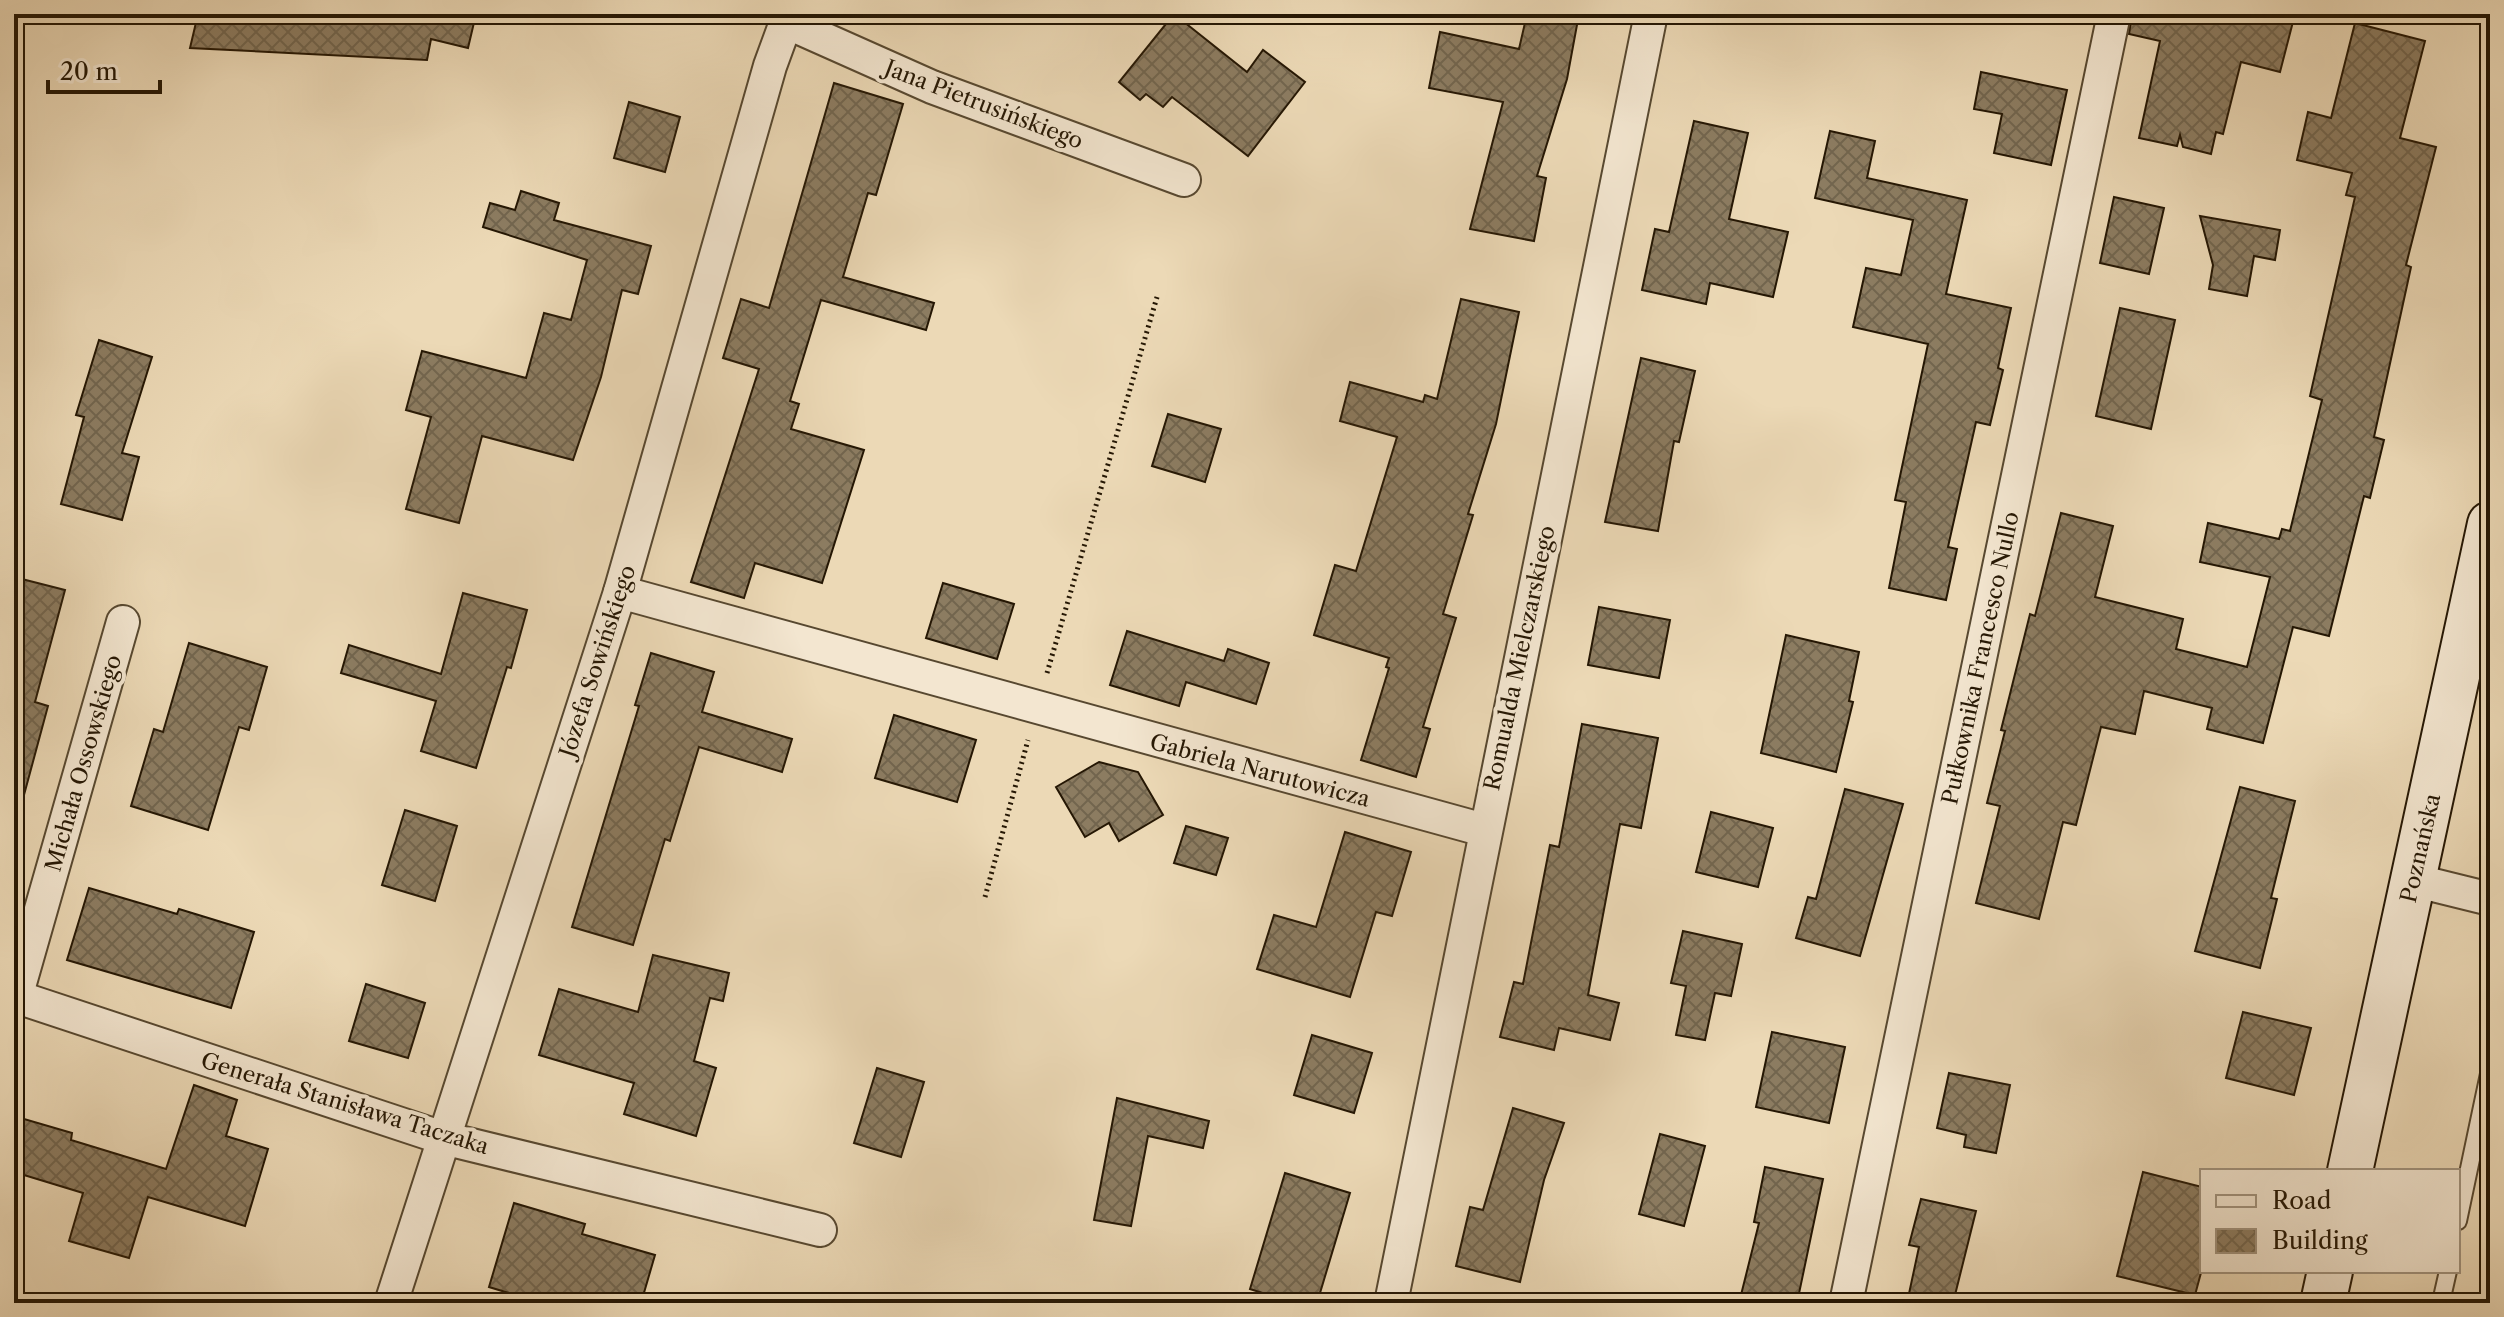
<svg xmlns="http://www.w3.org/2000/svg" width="2504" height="1317" font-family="'Libre Caslon Text',serif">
  <defs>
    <pattern id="building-cross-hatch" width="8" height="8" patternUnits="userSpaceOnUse" patternTransform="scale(2)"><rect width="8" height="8" fill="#8c7c61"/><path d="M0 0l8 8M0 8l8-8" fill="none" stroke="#72654e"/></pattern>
  </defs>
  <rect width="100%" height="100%" fill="#ecd9b6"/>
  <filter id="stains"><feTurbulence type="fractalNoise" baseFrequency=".0025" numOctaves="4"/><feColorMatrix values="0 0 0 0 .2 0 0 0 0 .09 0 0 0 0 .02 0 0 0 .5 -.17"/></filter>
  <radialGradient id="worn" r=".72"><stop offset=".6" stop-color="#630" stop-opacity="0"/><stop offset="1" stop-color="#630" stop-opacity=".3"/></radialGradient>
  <g fill="url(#building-cross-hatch)" stroke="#251704" stroke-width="2">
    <polygon points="198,14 476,14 468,48 431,39 427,60 190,48"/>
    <polygon points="1174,14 1247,72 1263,50 1305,82 1248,156 1172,97 1163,107 1146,94 1140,100 1119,82"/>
    <polygon points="1527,14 1579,14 1567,79 1537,176 1546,178 1534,241 1470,229 1503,102 1429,88 1440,32 1519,49"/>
    <polygon points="2132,14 2295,14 2280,72 2241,62 2223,134 2216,132 2211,154 2183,147 2180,135 2177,146 2139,138 2160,41 2129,34"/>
    <polygon points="2355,23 2425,41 2400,138 2436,147 2406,265 2411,267 2374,437 2384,440 2370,498 2364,496 2329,636 2293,627 2263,743 2207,729 2212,708 2144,691 2135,734 2101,727 2076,825 2063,822 2039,919 1976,903 2000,806 1987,803 2005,731 2001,730 2030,614 2035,616 2061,513 2113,526 2095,597 2183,619 2176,649 2247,667 2270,577 2200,562 2208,523 2279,539 2282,529 2290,531 2322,400 2310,396 2355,197 2346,195 2352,173 2297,160 2308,112 2331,118"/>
    <polygon points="1981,72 2067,90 2051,165 1994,153 2002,114 1974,109"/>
    <polygon points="834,83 903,104 876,195 868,193 843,277 934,303 926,330 821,300 790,401 799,404 791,429 864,450 822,583 755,563 744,598 691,582 759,369 723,358 741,299 769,308"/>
    <polygon points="629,102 680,117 665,172 614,158"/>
    <polygon points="1694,121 1748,133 1729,219 1788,232 1773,297 1710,283 1706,304 1642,290 1655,229 1669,232"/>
    <polygon points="1830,131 1875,141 1867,178 1967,200 1946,294 2011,308 1998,368 2003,370 1990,425 1976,422 1948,547 1957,549 1946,600 1889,588 1906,502 1895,500 1928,344 1853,327 1866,268 1901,275 1913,220 1815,198"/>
    <polygon points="521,191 559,203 554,220 651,246 638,294 622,290 601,377 573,460 482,436 459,523 406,509 431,417 406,410 422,351 526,378 544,313 571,320 587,260 483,227 490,203 515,210"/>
    <polygon points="2114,197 2164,208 2149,274 2100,263"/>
    <polygon points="2200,216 2280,230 2275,260 2254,256 2247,296 2209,289 2213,265"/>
    <polygon points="1461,299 1519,312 1496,424 1468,514 1473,515 1443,614 1456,618 1423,727 1430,729 1416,777 1361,760 1389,668 1386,667 1389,658 1314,635 1335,565 1356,571 1397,437 1340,421 1350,382 1423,402 1425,395 1437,399"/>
    <polygon points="2120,308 2175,320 2151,429 2096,416"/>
    <polygon points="99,340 152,357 122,453 139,457 122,520 61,504 84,417 76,415"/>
    <polygon points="1641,358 1695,371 1679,442 1674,441 1658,531 1605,522"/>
    <polygon points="1168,414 1221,429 1205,482 1152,466"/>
    <polygon points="14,577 65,590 35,702 48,706 24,795 14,794"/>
    <polygon points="943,583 1014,604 997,659 926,638"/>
    <polygon points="463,593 527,610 511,668 507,667 476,768 421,751 436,701 341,673 349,645 441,674"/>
    <polygon points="1599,607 1670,620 1659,678 1588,665"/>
    <polygon points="1127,631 1224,661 1228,649 1269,663 1256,704 1186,682 1179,706 1110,685"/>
    <polygon points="1786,635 1859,652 1849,701 1853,702 1836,772 1761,753"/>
    <polygon points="189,643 267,667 249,730 239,727 208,830 131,806 154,729 163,732"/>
    <polygon points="651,653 714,672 702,712 792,739 782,772 699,747 670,841 665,839 633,945 572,927 639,706 635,705"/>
    <polygon points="894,715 976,740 957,802 875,778"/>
    <polygon points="1582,724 1658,738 1641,828 1620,824 1588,995 1619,1003 1610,1040 1559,1028 1554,1050 1500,1037 1514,982 1523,984 1550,845 1559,847"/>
    <polygon points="1099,762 1138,772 1163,815 1119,841 1109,823 1085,837 1056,787"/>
    <polygon points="2240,787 2295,801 2271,898 2277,899 2260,968 2195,951"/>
    <polygon points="1845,789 1903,804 1860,956 1796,938 1808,897 1816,899"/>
    <polygon points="405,810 457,826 435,901 382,885"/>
    <polygon points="1711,812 1773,828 1758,887 1696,872"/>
    <polygon points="1186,826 1228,838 1216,875 1174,863"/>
    <polygon points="1345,832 1411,852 1392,916 1376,912 1350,997 1257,969 1274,915 1316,927"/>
    <polygon points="89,888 177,914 179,909 254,932 231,1008 67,960"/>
    <polygon points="1683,931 1742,944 1731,996 1715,993 1705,1040 1676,1035 1686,986 1671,983"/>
    <polygon points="653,955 729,973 723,1001 710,998 694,1061 716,1068 696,1136 624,1114 634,1083 539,1055 559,989 638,1012"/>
    <polygon points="366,984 425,1003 408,1058 349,1041"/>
    <polygon points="2243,1012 2311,1028 2294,1095 2226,1078"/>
    <polygon points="1772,1032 1845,1047 1829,1123 1756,1107"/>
    <polygon points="1312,1035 1372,1053 1354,1113 1294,1095"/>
    <polygon points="877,1068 924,1082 901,1157 854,1143"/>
    <polygon points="1949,1073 2010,1085 1996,1153 1964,1147 1966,1135 1937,1128"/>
    <polygon points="194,1085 237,1100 226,1136 268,1149 245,1226 148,1197 129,1258 69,1241 83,1193 14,1172 14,1116 72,1133 71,1140 166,1169"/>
    <polygon points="1117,1098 1209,1121 1203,1148 1148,1136 1131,1226 1094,1220"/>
    <polygon points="1513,1108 1564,1123 1544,1180 1520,1282 1456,1266 1470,1207 1483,1210"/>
    <polygon points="1660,1134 1705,1146 1684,1226 1639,1214"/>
    <polygon points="1765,1167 1823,1179 1797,1303 1739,1303 1759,1223 1754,1222"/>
    <polygon points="2143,1172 2202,1187 2202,1269 2195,1295 2117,1276"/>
    <polygon points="1285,1173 1350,1193 1317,1303 1294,1303 1250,1289"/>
    <polygon points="1921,1199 1976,1211 1953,1303 1907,1303 1919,1247 1909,1245"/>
    <polygon points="514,1203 585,1224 582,1234 655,1255 641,1303 542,1303 489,1287"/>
  </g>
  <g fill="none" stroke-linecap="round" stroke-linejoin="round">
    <defs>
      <g id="lane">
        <polyline points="2458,1221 2490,1069"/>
        <polyline points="2445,1303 2441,1302 2448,1271"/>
      </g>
      <g id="street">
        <polyline points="786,22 932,87 1184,180"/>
        <polyline points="620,592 1484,830"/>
        <polyline points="2413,880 2490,899"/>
        <polyline points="14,996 443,1138 820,1230"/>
        <polyline points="16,997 123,622"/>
        <polyline points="391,1303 620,592 770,66 789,14"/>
        <polyline points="1391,1303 1651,14"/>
        <polyline points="1846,1303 2114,14"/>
      </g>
      <g id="secondary">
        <polyline points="2350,1171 2490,524"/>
        <polyline points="2323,1303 2330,1271"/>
      </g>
    </defs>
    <use href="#lane" stroke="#574830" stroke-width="20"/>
    <use href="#street" stroke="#574830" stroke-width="36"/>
    <use href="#secondary" stroke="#251704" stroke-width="48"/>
    <g stroke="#251704" stroke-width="5" stroke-dasharray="2 4" stroke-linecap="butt">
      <polyline points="1047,673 1157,297"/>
      <polyline points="985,897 1028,740"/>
    </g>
    <use href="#lane" stroke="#f3e6d0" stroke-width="16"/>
    <use href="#street" stroke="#f3e6d0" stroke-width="32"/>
    <use href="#secondary" stroke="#f3e6d0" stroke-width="44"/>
  </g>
  <g text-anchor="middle" stroke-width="8" stroke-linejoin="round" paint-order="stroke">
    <g font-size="22" fill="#251704" stroke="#f3e6d0">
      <text transform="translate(984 104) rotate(21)" y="8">Jana Pietrusińskiego</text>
      <text transform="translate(1519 658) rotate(-78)" y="8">Romualda Mielczarskiego</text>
      <text transform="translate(1980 658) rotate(-78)" y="8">Pułkownika Francesco Nullo</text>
      <text transform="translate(597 661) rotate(-72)" y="8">Józefa Sowińskiego</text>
      <text transform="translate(83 763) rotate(-74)" y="8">Michała Ossowskiego</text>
      <text transform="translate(1260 770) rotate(15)" y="8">Gabriela Narutowicza</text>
      <text transform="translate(2420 848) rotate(-77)" y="8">Poznańska</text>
      <text transform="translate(345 1103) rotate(17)" y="8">Generała Stanisława Taczaka</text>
    </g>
  </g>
  <rect width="2504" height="1317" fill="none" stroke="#ecd9b6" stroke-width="48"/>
  <rect x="16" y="16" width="2472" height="1285" fill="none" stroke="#251704" stroke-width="4"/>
  <rect x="24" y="24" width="2456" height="1269" fill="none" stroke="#251704" stroke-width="2"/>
  <rect x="2200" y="1169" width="260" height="104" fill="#f3e6d0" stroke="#a1937e" stroke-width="2"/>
  <rect x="2216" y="1195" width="40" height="12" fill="#f3e6d0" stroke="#a1937e" stroke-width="2"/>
  <text x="2272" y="1209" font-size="24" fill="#251704">Road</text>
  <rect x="2216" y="1229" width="40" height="24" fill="url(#building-cross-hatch)" stroke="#a1937e" stroke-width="2"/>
  <text x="2272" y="1249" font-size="24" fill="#251704">Building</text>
  <path d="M48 80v12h112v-12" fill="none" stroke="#251704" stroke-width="4"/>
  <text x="60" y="80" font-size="24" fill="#251704" stroke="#f3e6d0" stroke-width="6" paint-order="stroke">20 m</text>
  <rect width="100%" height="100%" filter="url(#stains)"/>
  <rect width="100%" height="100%" fill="url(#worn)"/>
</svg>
